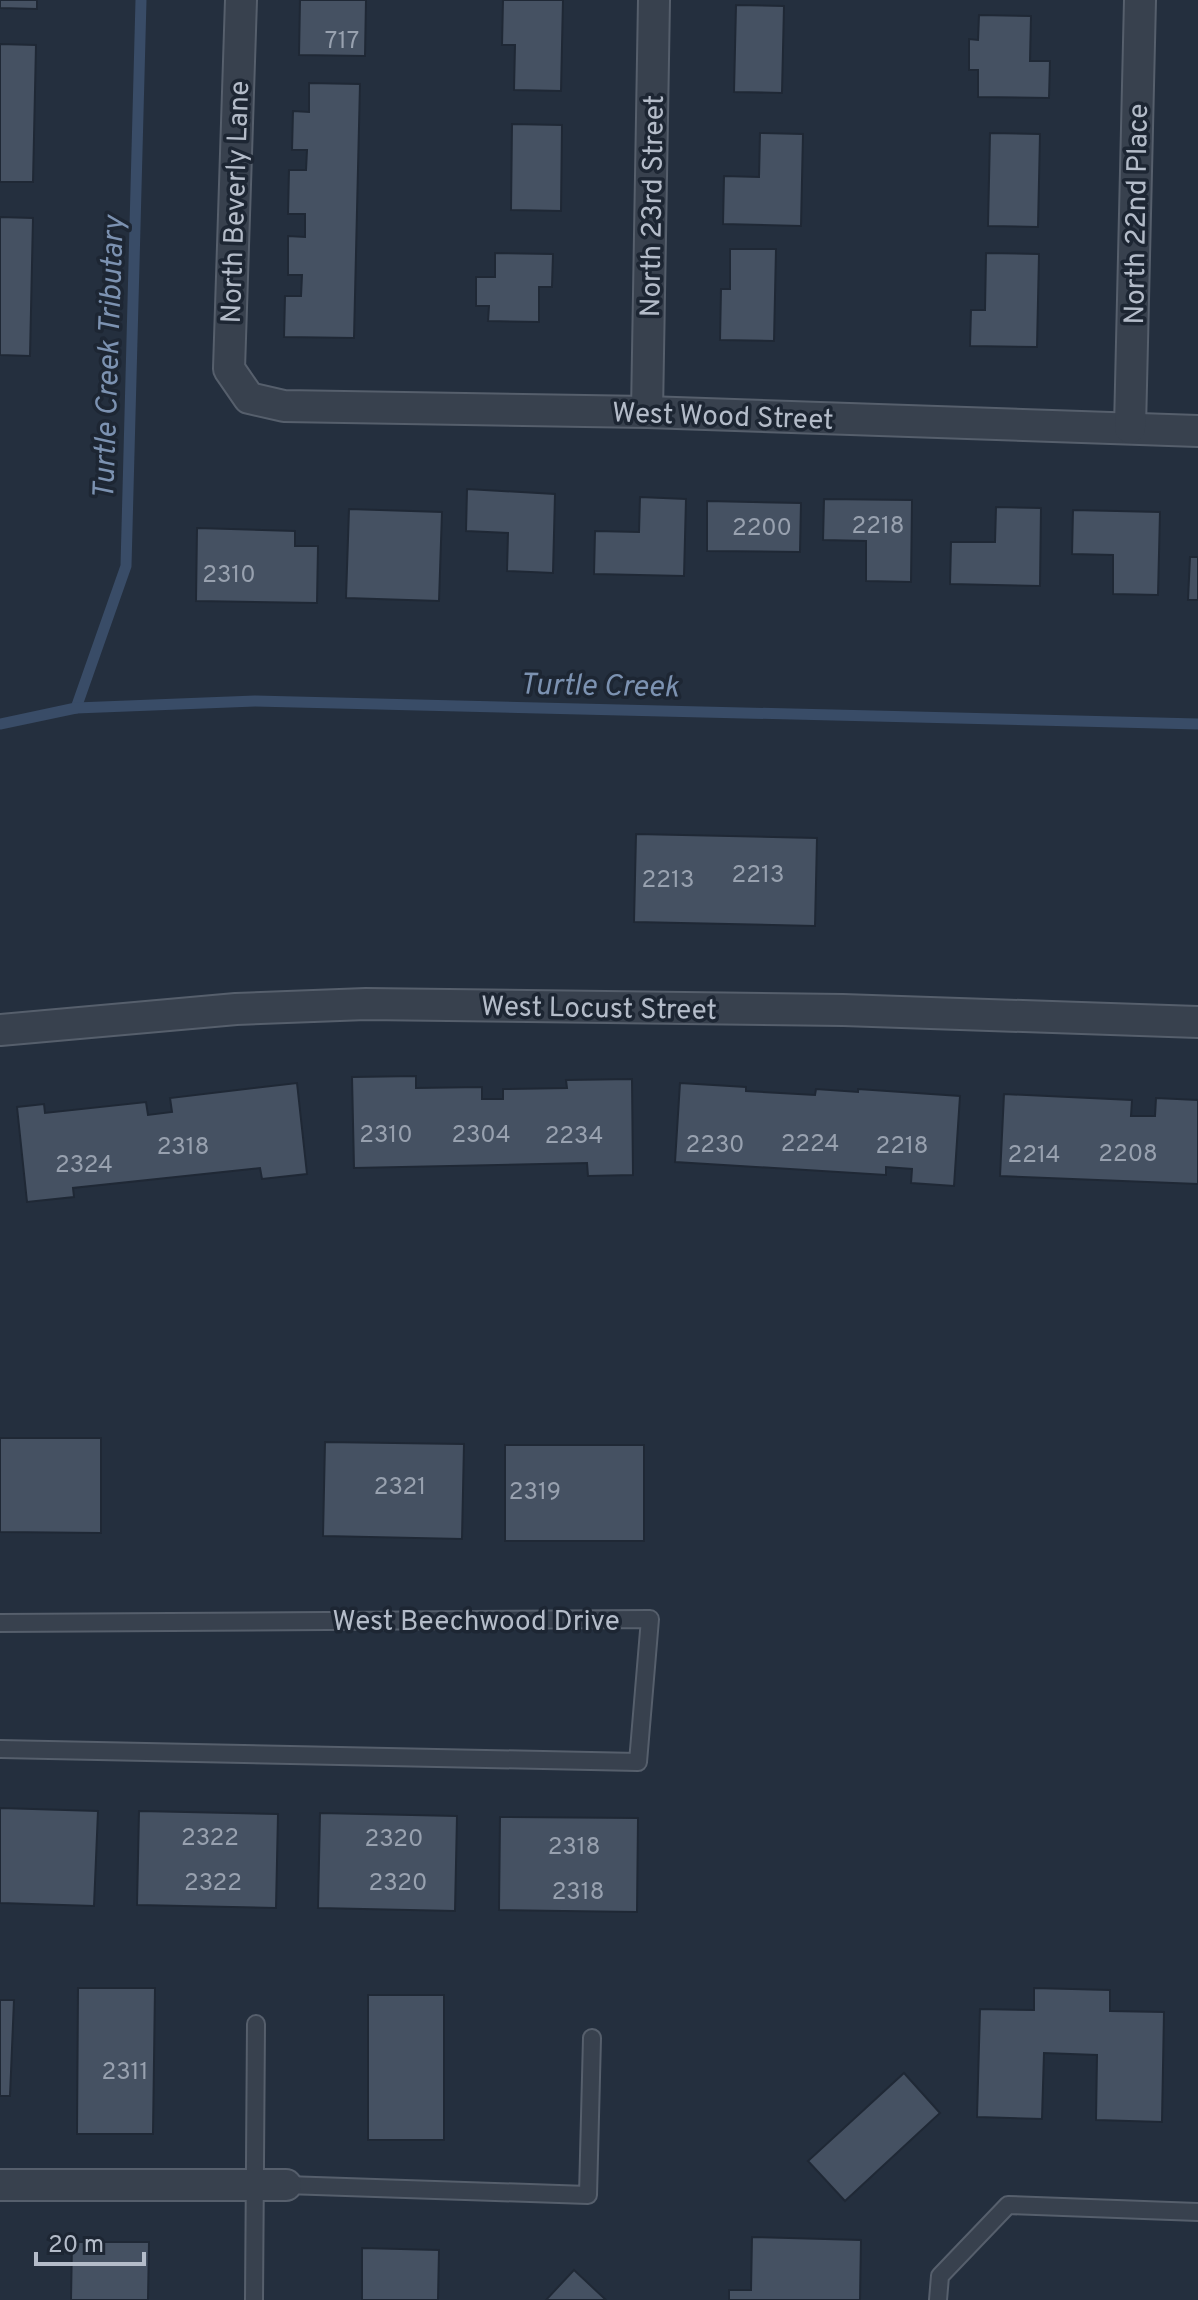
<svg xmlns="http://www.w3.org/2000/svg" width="1198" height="2300" font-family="Overpass,sans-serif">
  <rect width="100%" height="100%" fill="#242f3e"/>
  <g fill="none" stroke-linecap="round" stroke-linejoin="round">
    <g stroke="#394c67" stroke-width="11">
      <polyline points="76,708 126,566 141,0"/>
      <polyline points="0,724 76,708 255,701 1198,724"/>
    </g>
  </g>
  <g fill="#455162" stroke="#1f2835" stroke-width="2">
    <polygon points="0,0 37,0 37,9 0,8"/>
    <polygon points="300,0 366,0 365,56 299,55"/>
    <polygon points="503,0 563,0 561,91 514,90 515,45 502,45"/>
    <polygon points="736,5 784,6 782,93 734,92"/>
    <polygon points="979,15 1031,16 1030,61 1050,61 1049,98 978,97 978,70 969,70 969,39 978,40"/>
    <polygon points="0,44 36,45 33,182 0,182"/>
    <polygon points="309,83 360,84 354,338 284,337 285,296 301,296 302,275 288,275 288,236 305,237 305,214 288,214 289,170 306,170 307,150 292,150 293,111 309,112"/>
    <polygon points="512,124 562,125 561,211 511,210"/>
    <polygon points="760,133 803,134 801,226 723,224 724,176 759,177"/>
    <polygon points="990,133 1040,134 1038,227 988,226"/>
    <polygon points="0,217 33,218 30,356 0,355"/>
    <polygon points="730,249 776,249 774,341 720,340 721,289 730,289"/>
    <polygon points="495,253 553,254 552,287 539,287 539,322 488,321 489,306 476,306 476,277 495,277"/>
    <polygon points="986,253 1039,254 1037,347 970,346 971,310 985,310"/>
    <polygon points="467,489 555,494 553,573 507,571 508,533 466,531"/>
    <polygon points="640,497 686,499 684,576 594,574 595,531 639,532"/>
    <polygon points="824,499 912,500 911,582 866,581 866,541 823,540"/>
    <polygon points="707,501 801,503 800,552 707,551"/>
    <polygon points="996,507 1041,508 1040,586 950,584 951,542 995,542"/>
    <polygon points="349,509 442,512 439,601 346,598"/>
    <polygon points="1073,510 1160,512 1158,595 1113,594 1113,555 1072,554"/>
    <polygon points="197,528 295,531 295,546 318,546 317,603 196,601"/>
    <polygon points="1190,557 1198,557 1198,600 1188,600"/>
    <polygon points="636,834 817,838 815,926 634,922"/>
    <polygon points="416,1076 416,1088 482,1087 482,1099 503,1099 503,1089 567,1088 566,1080 632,1079 633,1175 588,1176 587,1163 354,1168 352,1077"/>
    <polygon points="297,1083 307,1174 262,1179 260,1168 73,1188 74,1197 27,1202 17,1107 44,1104 45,1113 146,1102 148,1115 172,1112 170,1098"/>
    <polygon points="680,1083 746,1087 746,1091 815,1095 816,1089 858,1092 858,1089 960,1096 954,1186 911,1183 912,1169 886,1167 886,1175 675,1162"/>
    <polygon points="1004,1094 1132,1100 1131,1116 1155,1116 1156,1098 1198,1100 1198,1184 1000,1176"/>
    <polygon points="0,1438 101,1438 101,1533 0,1532"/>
    <polygon points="325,1442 464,1444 462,1539 323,1536"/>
    <rect x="505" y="1445" width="139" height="96"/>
    <polygon points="0,1808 98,1811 94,1906 0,1903"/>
    <polygon points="139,1811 278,1814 276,1908 137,1905"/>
    <polygon points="320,1813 457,1816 455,1911 318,1908"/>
    <polygon points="500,1817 638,1818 637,1912 499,1910"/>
    <polygon points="78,1988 155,1988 153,2134 77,2134"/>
    <polygon points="1034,1988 1110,1990 1110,2011 1164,2012 1162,2122 1096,2120 1097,2055 1044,2053 1042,2119 977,2117 980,2009 1034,2010"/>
    <rect x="368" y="1995" width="76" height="145"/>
    <polygon points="0,2000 14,2000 10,2096 0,2096"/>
    <polygon points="904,2073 940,2113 845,2201 808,2161"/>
    <polygon points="752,2237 861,2240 860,2300 729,2300 729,2290 751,2290"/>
    <polygon points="72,2242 149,2242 148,2300 71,2300"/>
    <polygon points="362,2248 439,2250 438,2300 362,2300"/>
    <polygon points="574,2270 606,2300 546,2300"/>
  </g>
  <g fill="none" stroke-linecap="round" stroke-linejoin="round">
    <defs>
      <g id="lane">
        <polyline points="0,1623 650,1619 638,1762 0,1749"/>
        <polyline points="286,2185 588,2195 592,2038"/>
        <polyline points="254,2300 256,2024"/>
        <polyline points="938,2300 940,2276 1008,2205 1198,2212"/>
      </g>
      <g id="street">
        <polyline points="241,0 229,369 249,398 284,406 647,412 1198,431"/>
        <polyline points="647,412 654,0"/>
        <polyline points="1130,428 1140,0"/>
        <polyline points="0,1030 236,1009 366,1004 843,1010 1198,1022"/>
        <polyline points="0,2185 286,2185"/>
      </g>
    </defs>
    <use href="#lane" stroke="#565f6c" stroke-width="20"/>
    <use href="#street" stroke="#565f6c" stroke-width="34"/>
    <use href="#lane" stroke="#38414e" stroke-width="16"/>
    <use href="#street" stroke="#38414e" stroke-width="30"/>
  </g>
  <g text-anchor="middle" stroke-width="7" stroke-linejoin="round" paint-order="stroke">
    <g font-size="24" fill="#98a1af">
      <text x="342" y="48">717</text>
      <text x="878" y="533">2218</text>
      <text x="762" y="535">2200</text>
      <text x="229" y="582">2310</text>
      <text x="758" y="882">2213</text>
      <text x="668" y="887">2213</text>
      <text x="386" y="1142">2310</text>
      <text x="481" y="1142">2304</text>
      <text x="574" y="1143">2234</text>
      <text x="810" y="1151">2224</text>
      <text x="715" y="1152">2230</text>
      <text x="902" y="1153">2218</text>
      <text x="183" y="1154">2318</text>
      <text x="1128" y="1161">2208</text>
      <text x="1034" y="1162">2214</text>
      <text x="84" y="1172">2324</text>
      <text x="400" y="1494">2321</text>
      <text x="535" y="1499">2319</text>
      <text x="210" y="1845">2322</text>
      <text x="394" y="1846">2320</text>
      <text x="574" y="1854">2318</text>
      <text x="213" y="1890">2322</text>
      <text x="398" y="1890">2320</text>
      <text x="578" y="1899">2318</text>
      <text x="125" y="2079">2311</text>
    </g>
    <g font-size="28" fill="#b4bcc9" stroke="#1d2633">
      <text transform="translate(234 202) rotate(-88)" y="10">North Beverly Lane</text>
      <text transform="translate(651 206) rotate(-89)" y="10">North 23rd Street</text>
      <text transform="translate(1135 214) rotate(-89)" y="10">North 22nd Place</text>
      <text transform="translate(723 415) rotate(2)" y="10">West Wood Street</text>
      <text transform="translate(599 1007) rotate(1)" y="10">West Locust Street</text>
      <text x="476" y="1630">West Beechwood Drive</text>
    </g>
    <g font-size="30" font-style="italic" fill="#7c92b1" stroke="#1d2633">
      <text transform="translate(108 358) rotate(-88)" y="10">Turtle Creek Tributary</text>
      <text transform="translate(599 685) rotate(1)" y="10">Turtle Creek</text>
    </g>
  </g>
  <path d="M36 2252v12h108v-12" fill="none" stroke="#b4bcc9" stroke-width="4"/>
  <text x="48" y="2252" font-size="24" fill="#b4bcc9" stroke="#1d2633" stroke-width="6" paint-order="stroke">20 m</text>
</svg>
